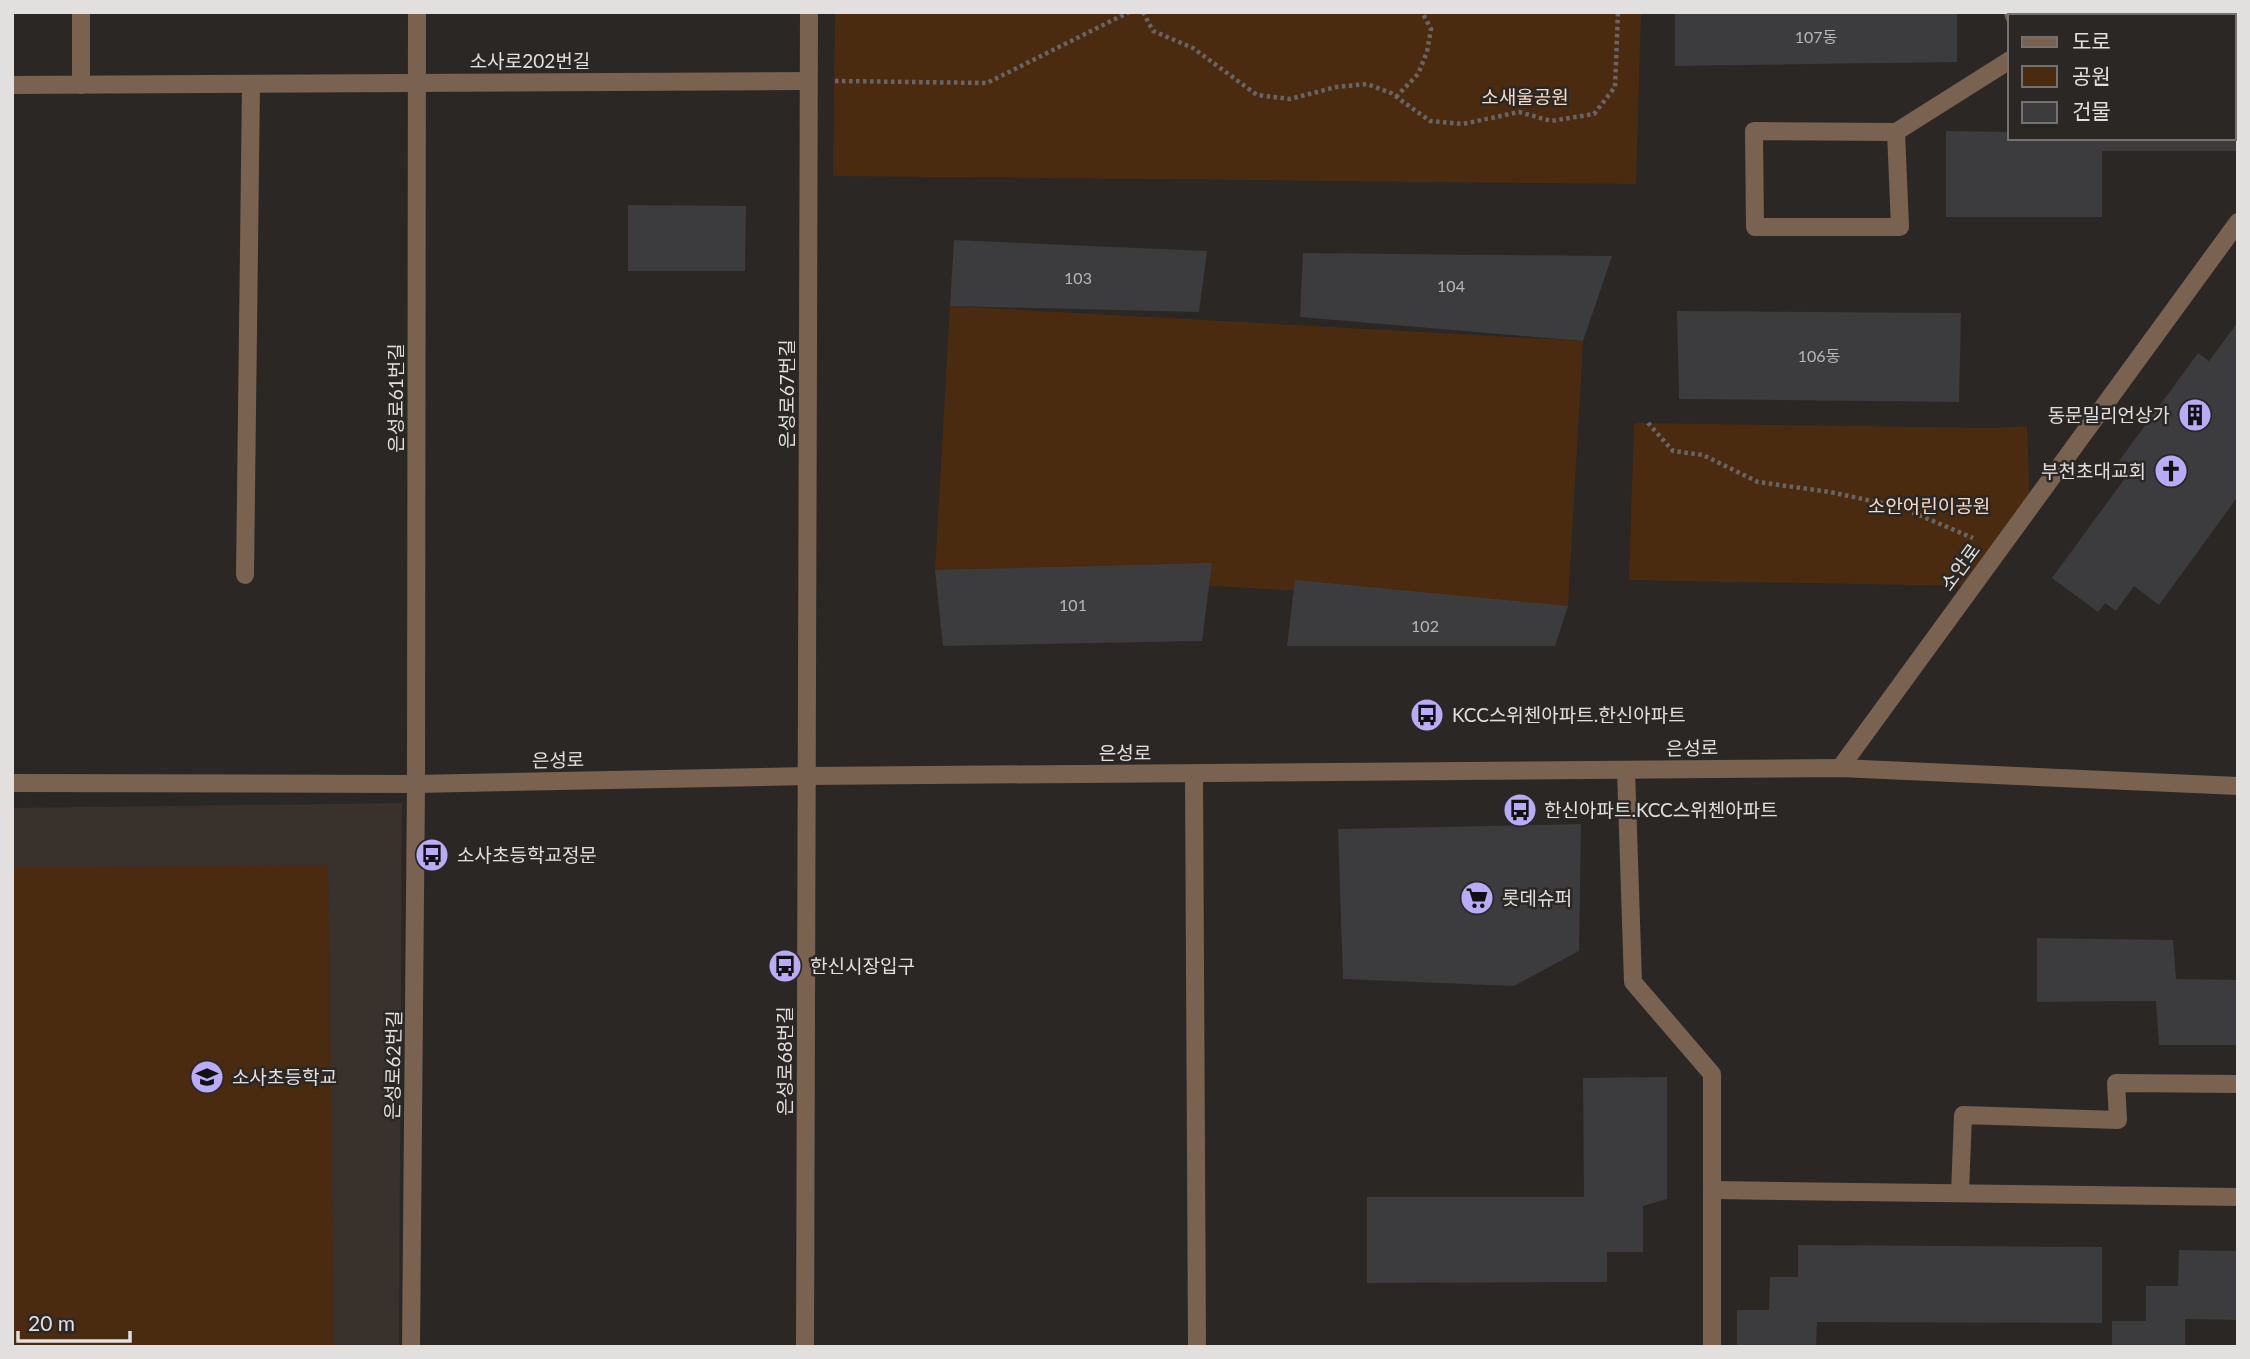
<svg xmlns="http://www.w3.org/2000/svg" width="2250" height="1359" font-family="Lato,'Noto Sans KR',sans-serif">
  <rect width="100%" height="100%" fill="#2a2725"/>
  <polygon fill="#38312c" points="402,803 399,1347 12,1347 12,808"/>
  <g fill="#4b2b0f">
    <polygon points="835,12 1641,12 1636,184 833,176"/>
    <polygon points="950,306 1583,341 1568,606 935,570"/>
    <polygon points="1634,423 1993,428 2027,426 2030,507 1972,586 1629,580"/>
    <polygon points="328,865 334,1347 12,1347 12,868"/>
  </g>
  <g fill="#3c3b3e">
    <polygon points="1675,12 1957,12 1957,62 1675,66"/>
    <polygon points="2234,14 2237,14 2237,151 2102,151 2102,217 1946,217 1946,131 2010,132 2010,138 2234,138"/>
    <polygon points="628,205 746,206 745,271 628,271"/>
    <polygon points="954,240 1207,251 1199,312 950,306"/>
    <polygon points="1303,253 1612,256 1583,341 1300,317"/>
    <polygon points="1677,311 1961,313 1959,402 1679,399"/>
    <polygon points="2238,322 2238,500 2236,499 2159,605 2134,586 2116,611 2105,603 2098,612 2052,578 2126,477 2114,468 2198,353 2209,361"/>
    <polygon points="1212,563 1202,641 943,646 935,570"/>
    <polygon points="1295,580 1568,606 1555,646 1287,646"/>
    <polygon points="1581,824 1579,951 1514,986 1343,979 1338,829"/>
    <polygon points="2037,938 2173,940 2176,979 2238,980 2238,1045 2159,1045 2156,1001 2037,1002"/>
    <polygon points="1667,1077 1667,1199 1643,1206 1643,1252 1607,1252 1607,1282 1367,1283 1367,1197 1584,1197 1583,1078"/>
    <polygon points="1798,1245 2102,1247 2102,1323 1817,1322 1816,1347 1737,1347 1737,1310 1769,1310 1770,1277 1798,1277"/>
    <polygon points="2179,1250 2238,1251 2238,1320 2185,1319 2185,1347 2112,1347 2112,1321 2146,1321 2146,1286 2178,1286"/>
  </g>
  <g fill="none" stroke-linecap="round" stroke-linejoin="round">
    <g stroke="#686564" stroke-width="4.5" stroke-dasharray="3.5 3.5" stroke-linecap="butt">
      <polyline points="1143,12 1153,31 1193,48 1257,95 1290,99 1336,87 1367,84 1391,93 1430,121 1463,124 1519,112 1551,121 1594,114 1615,87 1618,12"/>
      <polyline points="835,81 987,83 1129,12"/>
      <polyline points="1396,97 1418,74 1427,52 1431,29 1422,12"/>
      <polyline points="1648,423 1673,451 1703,455 1758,482 1830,492 1900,507 1973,538"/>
    </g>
    <g stroke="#7a6251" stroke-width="18">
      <polyline points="81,12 81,85"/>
      <polyline points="2013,12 2014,16"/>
      <polyline points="2079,16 2085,12"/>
      <polyline points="12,85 808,81"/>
      <polyline points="1896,132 1900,227 1755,227 1754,131 1896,132 2010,60"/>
      <polyline points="245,575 251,84"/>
      <polyline points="1840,768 2238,222"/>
      <polyline points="1626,770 1633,982 1712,1074 1712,1347"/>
      <polyline points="1194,773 1197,1347"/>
      <polyline points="12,783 416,784 807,776 1840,768 2238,786"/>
      <polyline points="1712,1190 2238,1197"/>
      <polyline points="1960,1193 1963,1115 2118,1120 2116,1083 2238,1084"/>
      <polyline points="411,1347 416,784 417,12"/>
      <polyline points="805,1347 809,12"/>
    </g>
  </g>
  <defs>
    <symbol id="building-disc" viewBox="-11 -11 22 22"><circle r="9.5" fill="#b9abf7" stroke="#2a2725"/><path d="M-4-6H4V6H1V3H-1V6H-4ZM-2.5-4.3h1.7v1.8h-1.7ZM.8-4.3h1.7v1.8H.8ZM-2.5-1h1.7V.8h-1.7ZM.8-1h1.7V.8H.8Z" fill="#111"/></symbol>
    <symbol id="church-disc" viewBox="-11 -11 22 22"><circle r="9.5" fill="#b9abf7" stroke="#2a2725"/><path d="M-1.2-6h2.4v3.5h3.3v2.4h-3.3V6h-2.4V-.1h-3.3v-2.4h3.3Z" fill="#111"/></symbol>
    <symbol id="bus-disc" viewBox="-11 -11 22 22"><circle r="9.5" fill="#b9abf7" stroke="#2a2725"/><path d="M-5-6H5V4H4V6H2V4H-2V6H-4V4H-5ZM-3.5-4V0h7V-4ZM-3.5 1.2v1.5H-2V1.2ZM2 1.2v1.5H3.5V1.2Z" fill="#111"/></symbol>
    <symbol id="supermarket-disc" viewBox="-11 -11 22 22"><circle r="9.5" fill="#b9abf7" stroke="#2a2725"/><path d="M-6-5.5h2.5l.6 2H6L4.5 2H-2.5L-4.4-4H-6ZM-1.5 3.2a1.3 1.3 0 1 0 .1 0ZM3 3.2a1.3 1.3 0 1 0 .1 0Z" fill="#111"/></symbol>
    <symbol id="school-disc" viewBox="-11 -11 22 22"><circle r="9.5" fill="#b9abf7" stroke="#2a2725"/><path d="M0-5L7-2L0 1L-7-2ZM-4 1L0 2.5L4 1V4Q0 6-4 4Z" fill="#111"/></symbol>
  </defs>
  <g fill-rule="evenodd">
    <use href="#building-disc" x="2176" y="396" width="38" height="38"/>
    <use href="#church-disc" x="2152" y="452" width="38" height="38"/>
    <use href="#bus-disc" x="1408" y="696" width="38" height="38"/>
    <use href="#bus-disc" x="1501" y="791" width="38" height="38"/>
    <use href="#bus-disc" x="413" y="836" width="38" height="38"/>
    <use href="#supermarket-disc" x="1458" y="879" width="38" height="38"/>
    <use href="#bus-disc" x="766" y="947" width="38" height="38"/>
    <use href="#school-disc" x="188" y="1058" width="38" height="38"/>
  </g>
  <g text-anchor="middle" stroke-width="5" stroke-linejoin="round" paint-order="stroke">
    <g font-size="16" fill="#b8b7b7">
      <text x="1816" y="43">107동</text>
      <text x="1078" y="284">103</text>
      <text x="1451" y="292">104</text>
      <text x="1819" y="362">106동</text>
      <text x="1073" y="611">101</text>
      <text x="1425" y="632">102</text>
    </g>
    <g font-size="19" fill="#e2e0df" stroke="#2a2725">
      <text x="530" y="68">소사로202번길</text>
      <text transform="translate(787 394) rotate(-90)" y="7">은성로67번길</text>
      <text transform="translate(396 398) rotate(-90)" y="7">은성로61번길</text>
      <text transform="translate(1960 567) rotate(-54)" y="7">소안로</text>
      <text transform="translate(1692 748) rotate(-1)" y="7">은성로</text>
      <text x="1125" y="760">은성로</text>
      <text transform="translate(558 760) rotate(-1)" y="7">은성로</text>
      <text transform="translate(785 1061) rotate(-90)" y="7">은성로68번길</text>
      <text transform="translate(393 1065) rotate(-89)" y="7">은성로62번길</text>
    </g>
    <g font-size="19" fill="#fadac3" stroke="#2a2725">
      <text x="1525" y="104">소새울공원</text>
      <text x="1929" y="513">소안어린이공원</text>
    </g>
    <g font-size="19" fill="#e2e0df" stroke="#2a2725" text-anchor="start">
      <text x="2170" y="422" text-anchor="end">동문밀리언상가</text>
      <text x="2146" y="478" text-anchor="end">부천초대교회</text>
      <text x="1452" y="722">KCC스위첸아파트.한신아파트</text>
      <text x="1544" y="817">한신아파트.KCC스위첸아파트</text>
      <text x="457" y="862">소사초등학교정문</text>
      <text x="1502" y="905">롯데슈퍼</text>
      <text x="810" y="973">한신시장입구</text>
      <text x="232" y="1084">소사초등학교</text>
    </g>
  </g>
  <rect width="2250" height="1359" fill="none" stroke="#e2e0df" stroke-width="28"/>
  <rect x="2008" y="14" width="228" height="126" fill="#2a2725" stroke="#74716f" stroke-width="2"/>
  <rect x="2022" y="37" width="35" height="10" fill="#7a6251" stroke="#74716f" stroke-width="2"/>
  <text x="2072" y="49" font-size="21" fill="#e2e0df">도로</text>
  <rect x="2022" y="66" width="35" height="21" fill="#4b2b0f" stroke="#74716f" stroke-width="2"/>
  <text x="2072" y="84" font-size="21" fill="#e2e0df">공원</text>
  <rect x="2022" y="102" width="35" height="21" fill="#3c3b3e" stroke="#74716f" stroke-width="2"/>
  <text x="2072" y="119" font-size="21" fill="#e2e0df">건물</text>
  <path d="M18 1331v10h112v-10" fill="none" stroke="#e2e0df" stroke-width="3.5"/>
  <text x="28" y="1331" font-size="21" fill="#e2e0df" stroke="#2a2725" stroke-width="5" paint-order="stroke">20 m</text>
</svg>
